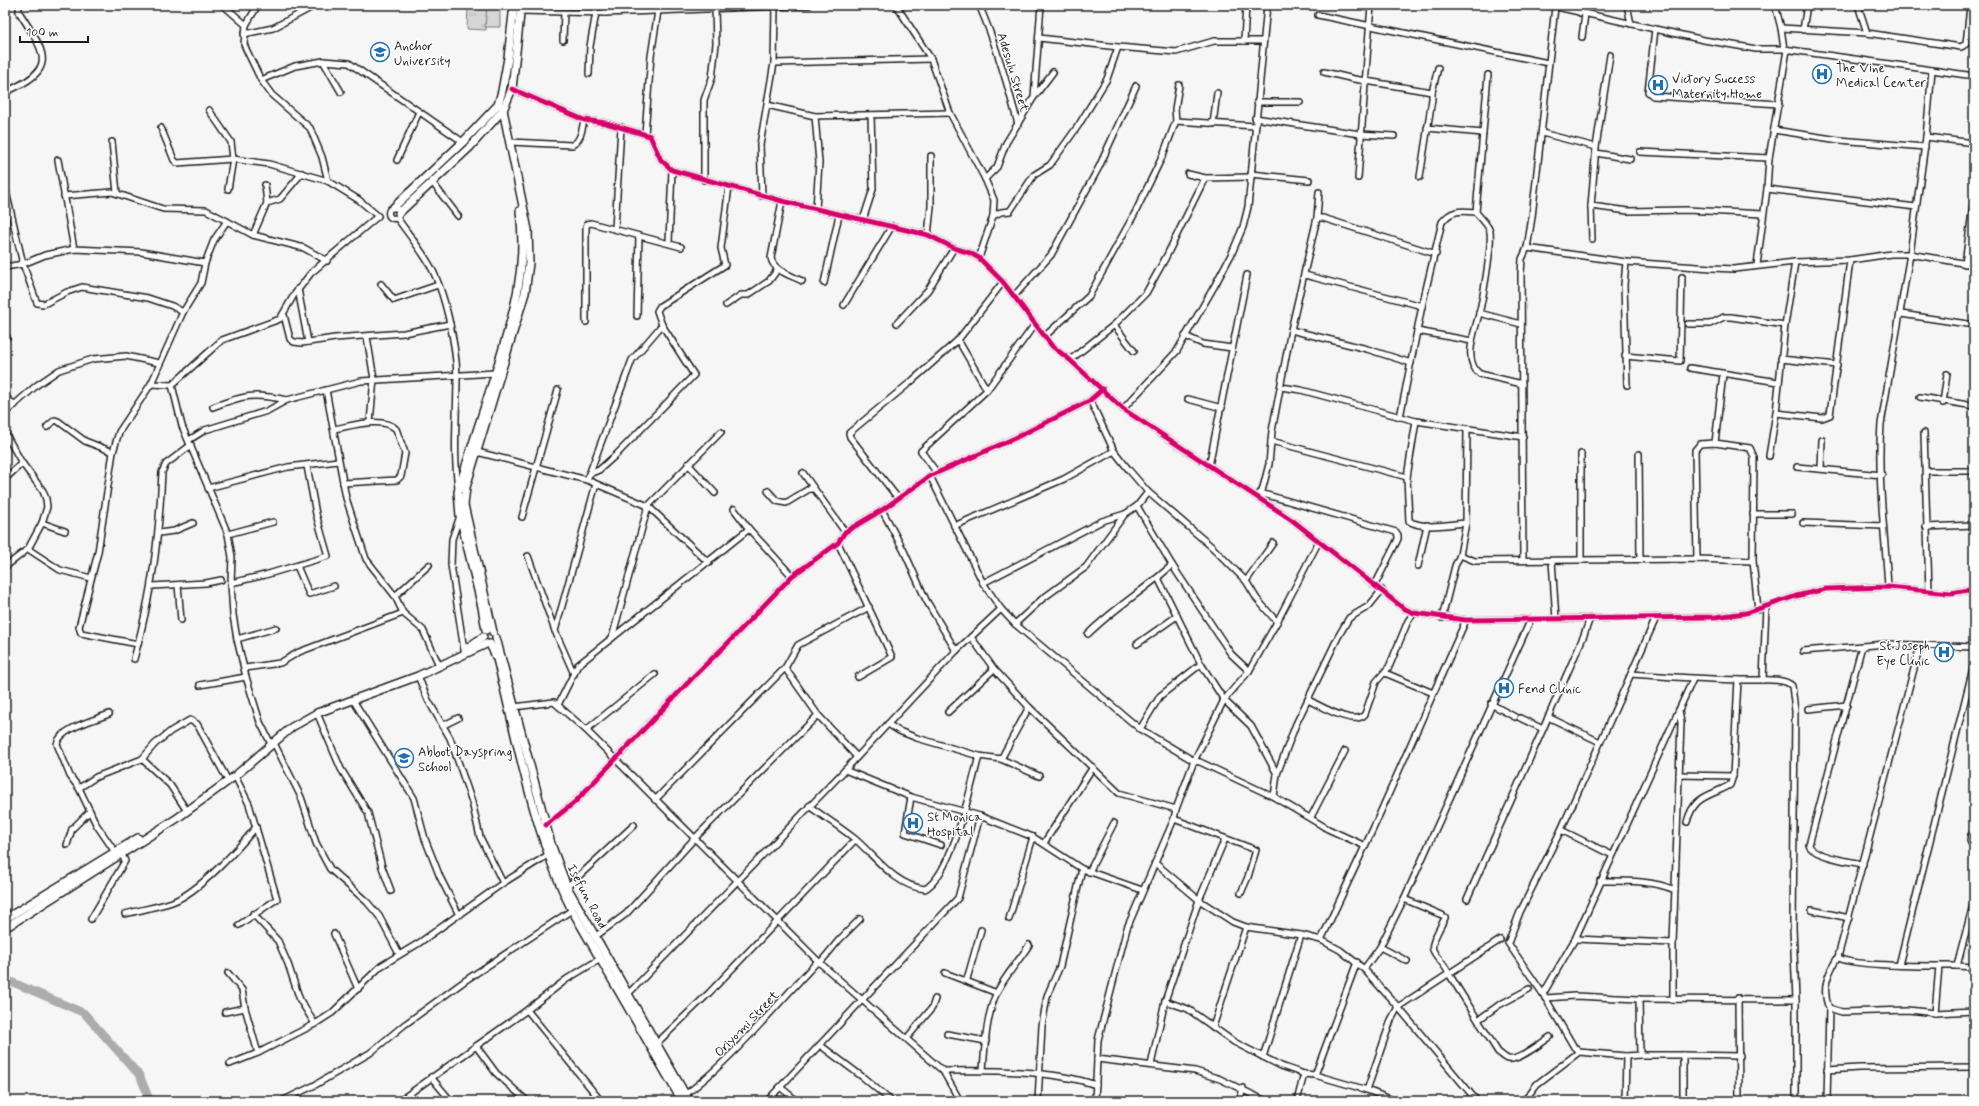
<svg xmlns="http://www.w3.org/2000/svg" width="1979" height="1106" font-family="Mynerve,sans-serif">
  <defs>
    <pattern id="grass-tufts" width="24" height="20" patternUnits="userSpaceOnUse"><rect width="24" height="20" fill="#d6d6d6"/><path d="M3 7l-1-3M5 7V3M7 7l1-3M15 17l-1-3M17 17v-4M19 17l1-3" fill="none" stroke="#b7b7b7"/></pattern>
  </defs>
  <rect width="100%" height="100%" fill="#f6f6f6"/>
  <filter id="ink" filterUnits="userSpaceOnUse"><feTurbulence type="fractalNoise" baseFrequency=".025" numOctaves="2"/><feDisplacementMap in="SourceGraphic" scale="8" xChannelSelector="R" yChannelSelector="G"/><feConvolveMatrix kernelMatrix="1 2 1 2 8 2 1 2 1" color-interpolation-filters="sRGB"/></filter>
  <g filter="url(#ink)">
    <polygon fill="url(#grass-tufts)" stroke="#797979" points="468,5 487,5 486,30 467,29"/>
    <polygon fill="#d6d6d6" stroke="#797979" points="487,5 500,5 500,27 485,27"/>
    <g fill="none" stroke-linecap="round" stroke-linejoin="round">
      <polyline stroke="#acacac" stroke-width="8" points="5,979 84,1013 140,1076 150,1101"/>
      <defs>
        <g id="street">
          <polyline points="223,5 246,25"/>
          <polyline points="258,5 246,25 244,44 246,49 261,80 272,95 310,128 322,157 328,181"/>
          <polyline points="605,5 605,13"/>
          <polyline points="896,5 931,59 950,113 985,179 994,200 993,216 979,258"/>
          <path d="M979,5C996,44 1007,83 1018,124"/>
          <polyline points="1548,5 1704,40 1756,49 1784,49 1974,76"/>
          <polyline points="1576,5 1580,13"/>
          <polyline points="1627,5 1631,24"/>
          <polyline points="1775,5 1781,28 1784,49"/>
          <polyline points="1858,5 1867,33"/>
          <polyline points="520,11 605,13 809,5"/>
          <polyline points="1318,15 1548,63"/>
          <polyline points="1781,28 1867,33 1961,47 1966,44 1970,7 1974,6"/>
          <polyline points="1655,29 1648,92 1653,96 1779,104"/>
          <polyline points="1803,30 1807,5"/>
          <polyline points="244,34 273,28 316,5"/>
          <polyline points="1582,37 1585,14"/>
          <polyline points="1039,38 1118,47 1176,52 1214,41 1263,41"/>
          <polyline points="563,40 564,12"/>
          <polyline points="1244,41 1246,5"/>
          <polyline points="323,61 341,92"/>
          <polyline points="774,63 931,59"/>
          <polyline points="1324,72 1354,79 1432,92 1432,99 1420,177"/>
          <polyline points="589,74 590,46 596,13"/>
          <path d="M1488,75L1476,212C1480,218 1489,225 1490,232C1492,246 1483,298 1479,314C1475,331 1462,361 1480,374L1522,384"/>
          <polyline points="261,80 295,66 323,61 349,63 463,142"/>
          <polyline points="1179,85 1175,109 1176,121 1255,126"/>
          <polyline points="512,89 584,120 606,123 650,136 661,160 672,170 782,201 928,235 954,248 970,253 979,258 1003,282 1052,346 1070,360 1123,409 1292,520 1403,608 1414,613 1466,620 1715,617 1746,613 1796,596 1826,589 1888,587 1951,593 1974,589"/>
          <path d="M5,92C60,69 45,53 19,12V5"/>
          <polyline points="1432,92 1438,68"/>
          <polyline points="1034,97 1053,72"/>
          <polyline points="1257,102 1300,102"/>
          <polyline points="767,105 815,116 950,113"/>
          <polyline points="209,110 231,142 233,159 228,189"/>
          <polyline points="815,116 819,162 816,209"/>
          <polyline points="1255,118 1360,134 1394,136"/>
          <polyline points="1213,124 1217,93"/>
          <polyline points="1427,128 1483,133"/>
          <polyline points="1774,130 1839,140 1925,147"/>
          <polyline points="1542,133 1596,147"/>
          <polyline points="645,134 651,56 658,11"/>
          <polyline points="1926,137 1974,143"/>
          <polyline points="112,142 117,193"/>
          <path d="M510,142L572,145C581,141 582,129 584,120"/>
          <polyline points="1640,152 1769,158"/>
          <polyline points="1596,153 1630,159"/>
          <polyline points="58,160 74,249"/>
          <polyline points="397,160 419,112"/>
          <polyline points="1188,174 1205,178 1251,177"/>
          <polyline points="1251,174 1309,180"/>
          <polyline points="1358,178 1371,5"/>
          <polyline points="985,179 997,167 1006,143 1034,97 1041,5"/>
          <polyline points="704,180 704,100 712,78 716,44 715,9"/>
          <polyline points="432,182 458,216"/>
          <polyline points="5,187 23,264 45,255 74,249 141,252 205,263"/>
          <polyline points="1767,189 1916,207"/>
          <polyline points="64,196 112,192 163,209 206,210 253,235 304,248 327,261"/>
          <polyline points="762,196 760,145 774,63 775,7"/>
          <path d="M782,201L771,258C773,271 793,276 802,281"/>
          <polyline points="267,203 280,199 302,173"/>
          <polyline points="1591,206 1628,211 1687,210 1763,214"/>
          <circle cx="394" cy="213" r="5.5"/>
          <polyline points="993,216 1001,212 1010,211 1034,175 1050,165 1078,126 1107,79 1118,47"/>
          <path d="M397,218C407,232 419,247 428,262C445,289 456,345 457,376C457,415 453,449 458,488"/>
          <polyline points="1317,218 1319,192"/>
          <polyline points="863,220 873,189 871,115"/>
          <polyline points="615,229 621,127"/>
          <polyline points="253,235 267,203 265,185"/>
          <polyline points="928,235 931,207 931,156"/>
          <polyline points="1592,239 1591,206 1596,147 1610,55"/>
          <polyline points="669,242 672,170"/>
          <polyline points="1527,248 1626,262 1712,268 1734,269 1795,262 1850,260 1891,254 1910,254 1974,265"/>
          <polyline points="1626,262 1624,285 1627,385"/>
          <polyline points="1965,264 1974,197"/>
          <polyline points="1757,265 1767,189 1769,158 1787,50"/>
          <polyline points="5,267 23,264 37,303 44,304 67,292 82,287 148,298 172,306 183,312"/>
          <polyline points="1305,275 1422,306"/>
          <polyline points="824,283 839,215"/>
          <polyline points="381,284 394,300 438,285"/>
          <polyline points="298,289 308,342"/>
          <polyline points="1014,296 1051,255 1099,167 1136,86"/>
          <polyline points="726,305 741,295 748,295 769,281 778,269"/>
          <polyline points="844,305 892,226"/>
          <polyline points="1479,313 1521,324"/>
          <polyline points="1901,314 1974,325"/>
          <polyline points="284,315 290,339 294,342 302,343 335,338 404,333 450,324"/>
          <polyline points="637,316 639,236"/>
          <polyline points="586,322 586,227 587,224 591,223 681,247"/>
          <polyline points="897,323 928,290 954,248"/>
          <polyline points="1688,324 1710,324 1724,317 1731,317 1785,325"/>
          <polyline points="1114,325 1134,351"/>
          <polyline points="1291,330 1367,349 1411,363"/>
          <polyline points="1417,331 1472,341"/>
          <polyline points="1045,336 1089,296 1135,213 1163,155 1176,121"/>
          <polyline points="1185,336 1203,344 1232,348"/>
          <polyline points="367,337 374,379 370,422"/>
          <polyline points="5,338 7,337"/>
          <polyline points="958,340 987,390"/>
          <polyline points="1625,356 1680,361 1682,277"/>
          <polyline points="1781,359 1837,365"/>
          <polyline points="1070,360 1114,325 1146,293 1166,257 1205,178"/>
          <polyline points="1690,368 1778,382"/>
          <polyline points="151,384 172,385 222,340 280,319 294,295 311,273 378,216 359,200 328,181 269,164 233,159 177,163 174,160 161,128"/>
          <polyline points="172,385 182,426 228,534 232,557 231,583 233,615 237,639 246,677 260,722 270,742"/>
          <polyline points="1281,387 1301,390 1416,421 1523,437"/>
          <polyline points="326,390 346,498 366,559 395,596 403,613 423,630 438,663"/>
          <polyline points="5,397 15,405"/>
          <polyline points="1920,397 1974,406"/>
          <polyline points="1188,399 1222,408"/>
          <polyline points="1089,401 1092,404 1114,451 1129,470 1148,492 1212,547 1246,581 1257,599 1277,622"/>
          <polyline points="1943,403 1947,374"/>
          <path d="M213,407C244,395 253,393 287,400"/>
          <polyline points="1123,409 1177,351 1215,285 1232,253 1243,227 1248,207 1251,177 1267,5"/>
          <polyline points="5,413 37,385 59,370 93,359 126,356 159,363"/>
          <polyline points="1776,413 1822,418 1830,415 1850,260"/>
          <path d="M1400,417L1422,306L1442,222C1452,209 1461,211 1476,212"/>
          <path d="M1416,421L1407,477L1409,521C1424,530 1449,524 1466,523"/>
          <polyline points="47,427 55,420 58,421 85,441 113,452"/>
          <path d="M334,429C351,426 383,416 396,429L405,453L401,476L397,480L343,483"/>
          <polyline points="5,433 22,463 43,491 46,499 47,507 42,523 28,549 5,567"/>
          <polyline points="1924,433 1929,591"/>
          <polyline points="189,440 205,430 267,411 287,400 361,381 495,373"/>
          <polyline points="1271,441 1407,477"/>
          <polyline points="1715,443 1723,374"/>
          <polyline points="477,452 587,480 648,506 709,563"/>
          <polyline points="1581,454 1581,559"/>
          <polyline points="1639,454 1640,559"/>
          <polyline points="1769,456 1776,413 1785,325 1795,262"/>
          <polyline points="688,464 715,493"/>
          <polyline points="1209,466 1247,275"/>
          <polyline points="1797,467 1882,475"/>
          <polyline points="1821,468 1822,440"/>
          <polyline points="1926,471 1974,471"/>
          <polyline points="803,473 845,532"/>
          <polyline points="937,473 921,451 987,390 1035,324"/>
          <polyline points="589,474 599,470 617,454 694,375 662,325"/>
          <polyline points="930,476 983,583 1001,609 1015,624 1140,729 1194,761 1200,762 1274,797 1328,829 1365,846"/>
          <polyline points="5,479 22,463"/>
          <polyline points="587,480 632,360 662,325 657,311 660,306 725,265 721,248 729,186"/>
          <polyline points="208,488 288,467 338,461"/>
          <polyline points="768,491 777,501 786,503 809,489 813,489"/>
          <polyline points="1260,493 1396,532 1398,535 1398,539 1375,585"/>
          <polyline points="897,497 850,437 849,433 913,380 958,340 1003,282"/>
          <polyline points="1260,499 1269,464 1272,431 1291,330 1317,218 1323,218 1436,254"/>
          <polyline points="1137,506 1172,565 1231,654 1249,671"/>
          <polyline points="734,509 749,529 792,576"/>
          <polyline points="882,510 904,551 926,600 956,651"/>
          <polyline points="1753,514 1792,514"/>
          <polyline points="460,516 452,539 451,565 464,650"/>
          <polyline points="522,517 558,390"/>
          <polyline points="42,523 65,531"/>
          <polyline points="1803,523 1883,526"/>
          <polyline points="954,526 1064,479 1114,451"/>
          <polyline points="1926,527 1974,525"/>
          <polyline points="159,533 174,531 193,523"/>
          <polyline points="228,534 273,522"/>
          <polyline points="838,543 892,657 858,677"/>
          <polyline points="28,549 60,570 91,578"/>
          <polyline points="1460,555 1475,561 1697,559 1753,561"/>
          <polyline points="528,556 555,631 574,674"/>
          <polyline points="1697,559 1695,450 1700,444 1715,443 1750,448 1754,457 1753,561 1758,610"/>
          <polyline points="1523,560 1521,273 1522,259 1527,248 1532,217 1555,7"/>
          <polyline points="1552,561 1556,619"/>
          <polyline points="297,566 309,594 334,586"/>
          <polyline points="1418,566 1427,525"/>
          <polyline points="1158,578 1201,664 1224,700 1251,726 1277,774"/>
          <polyline points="1246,581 1273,543"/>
          <polyline points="231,583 265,575 328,556 316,514 307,466"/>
          <polyline points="983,583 1102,521 1125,514"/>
          <polyline points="178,585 181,620"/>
          <polyline points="152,586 206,583 221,580"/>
          <path d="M1888,587C1885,533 1877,478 1881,424L1910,254L1926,137L1932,70"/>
          <polyline points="395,596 429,565"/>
          <polyline points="1442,618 1455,566 1460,555 1466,523 1467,430"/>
          <polyline points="1015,624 1042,599 1086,567 1125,514 1137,506 1148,492"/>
          <polyline points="555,631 596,484"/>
          <path d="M1088,634C1114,608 1145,590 1172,565"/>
          <polyline points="971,637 994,669 1029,707 1119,793 1176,809"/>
          <polyline points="612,638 648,506 721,432"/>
          <polyline points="237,639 276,628"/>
          <polyline points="138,644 81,633 79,627 98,552 113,452 119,432 151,384 183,312 201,283 205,263 214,240 227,221"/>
          <polyline points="1137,644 1177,616"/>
          <path d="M1862,646L1809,845C1812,856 1852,862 1863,864"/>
          <path d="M1920,646L1838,957C1828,973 1821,989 1829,1008L1842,1012L1908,1010L1935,1013L1974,1011"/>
          <polyline points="1803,651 1886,644 1974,647"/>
          <path d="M134,659C152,594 159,539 162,472L166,464L191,445"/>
          <polyline points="245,668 280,663 299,652 403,613"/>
          <polyline points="785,668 818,715 857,757"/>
          <polyline points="1385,673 1433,693"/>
          <path d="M1631,674C1672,677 1712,680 1754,680C1764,680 1785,678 1792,686L1795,711L1793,928L1796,1000V1101"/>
          <polyline points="418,676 428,700 450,738 472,802 480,837 503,883"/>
          <polyline points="1763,680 1766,606"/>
          <polyline points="200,685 246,677"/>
          <polyline points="353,700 414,798 425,839 440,877 459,915"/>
          <path d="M1308,700C1321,706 1355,727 1365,714L1376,682L1389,667L1408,621L1414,613"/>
          <polyline points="1491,704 1515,717"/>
          <polyline points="558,705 578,665 749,529"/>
          <polyline points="514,707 554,702 586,730 820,963 943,1071 960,1101"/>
          <polyline points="1808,709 1847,705"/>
          <polyline points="948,712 994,669"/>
          <polyline points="317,713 341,769 368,813 382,867 391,891"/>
          <path d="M109,714C95,720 60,728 57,744L70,776L79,788L96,824L115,852"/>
          <polyline points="1548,717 1600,742"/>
          <polyline points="1520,718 1543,729"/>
          <polyline points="888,724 899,731 917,738 979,756 1001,759 1039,776"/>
          <polyline points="442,726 458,718"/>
          <polyline points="1140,729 1160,696 1201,664"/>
          <polyline points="586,730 655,674"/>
          <polyline points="274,743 301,797 316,843 330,869 367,902 379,916 399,954"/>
          <polyline points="142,759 170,785 185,808"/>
          <polyline points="1001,759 1029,707"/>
          <polyline points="845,770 911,797 980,816 1033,837 1082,869 1142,890"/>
          <polyline points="1679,775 1733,776 1738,680"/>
          <polyline points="235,776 249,804 277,899 239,925"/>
          <polyline points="79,788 96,777 142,759 155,744 171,731 190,720 197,724 226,777"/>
          <polyline points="911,797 905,833 941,845"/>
          <polyline points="1274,797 1277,774 1296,724 1338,637 1349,618 1369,606 1382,590"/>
          <polyline points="655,800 785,668 798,645 869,607"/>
          <path d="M809,806C824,817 840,827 855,839C876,857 895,886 925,889C952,875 971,786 979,756"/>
          <polyline points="1311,817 1345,751"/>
          <polyline points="1174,819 1256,850 1248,877 1241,893"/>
          <path d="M1687,822C1694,795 1709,797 1730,785L1733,776"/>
          <polyline points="546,825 575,802 699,671 726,645 792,576 838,543 845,532 882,510 930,476 1015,438 1089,401 1103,389"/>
          <polyline points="1561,830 1612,855"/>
          <polyline points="1974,832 1971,835 1970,841 1974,848"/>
          <polyline points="1044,843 1093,767"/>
          <polyline points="67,845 72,829 90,811"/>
          <polyline points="1155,863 1199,900 1233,922 1246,927 1301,935 1321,940 1340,950 1364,969 1398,1007 1477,1101"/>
          <polyline points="1089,872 1114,823"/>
          <path d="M1600,881C1626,881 1651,880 1675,890"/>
          <polyline points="567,887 634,825"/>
          <polyline points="1404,899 1442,915"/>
          <polyline points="1467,899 1543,729 1584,635 1590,618"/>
          <polyline points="1974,901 1957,966 1974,967"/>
          <polyline points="1812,910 1849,918"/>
          <path d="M125,914C140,910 157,907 172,902C199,892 238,849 256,827"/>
          <polyline points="253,914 278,941 288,964 300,1000 315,1024"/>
          <path d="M1445,918C1442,924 1430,944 1433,950C1437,959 1445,964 1449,974L1498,1052C1501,1054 1505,1058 1508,1059C1517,1062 1543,1042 1550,1037"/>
          <polyline points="91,919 125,861 122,854"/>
          <polyline points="1009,919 1033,837"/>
          <polyline points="334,934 358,989"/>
          <polyline points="596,936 626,914 694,839 818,715"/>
          <polyline points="1575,939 1673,943"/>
          <polyline points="1321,940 1373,829 1466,620"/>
          <polyline points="1380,947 1407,961"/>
          <path d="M1838,957C1847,967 1939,966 1957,966"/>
          <polyline points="820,963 839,940 860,919"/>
          <polyline points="1899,965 1974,664"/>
          <polyline points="1364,969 1380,947 1404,899 1531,619"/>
          <polyline points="228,973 242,990 245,1008"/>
          <polyline points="945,973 997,993"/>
          <polyline points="967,979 981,930"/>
          <polyline points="629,993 845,770 956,651 1001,609"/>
          <polyline points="1543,994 1575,939 1693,679"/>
          <polyline points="1545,998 1575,996 1639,999 1796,1000"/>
          <polyline points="1673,998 1673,943 1681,723 1679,710"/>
          <polyline points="1738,998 1739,1101"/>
          <polyline points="1639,999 1640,1055 1626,1056 1579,1052 1574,1047 1543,994 1508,943 1520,912 1561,830 1656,618"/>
          <polyline points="1165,1001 1188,1009 1234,1042 1281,1066 1304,1074 1315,1075 1367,1090 1395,1101"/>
          <polyline points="527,1010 601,1101"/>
          <polyline points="225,1012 245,1008 258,1053"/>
          <polyline points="1935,1013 1939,966"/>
          <polyline points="1478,1020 1499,1005 1529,989"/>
          <polyline points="1213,1027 1246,927"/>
          <polyline points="947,1034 986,1041"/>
          <polyline points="907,1038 932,1008 935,999"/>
          <polyline points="657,1043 709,993 855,840"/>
          <polyline points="820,1045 864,1078 891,1101"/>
          <polyline points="476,1046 496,1073 527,1101"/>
          <polyline points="1640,1055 1683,1055"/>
          <polyline points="1263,1057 1301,935"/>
          <polyline points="1097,1059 1195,1071 1220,1079 1266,1101"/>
          <polyline points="230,1064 258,1053 315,1024 332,1013 381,966 419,943 503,883 551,853"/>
          <polyline points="1151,1065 1165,1001 1199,900 1225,839"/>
          <path d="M983,1070C985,1045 986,1018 996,994C1004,977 1019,961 1029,945"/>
          <polyline points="1827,1070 1859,1068 1974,1067"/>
          <path d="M943,1071C990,1070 1052,1070 1096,1085"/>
          <polyline points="1315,1075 1357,962"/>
          <polyline points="431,1077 451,1101"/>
          <polyline points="780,1087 797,1101"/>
          <polyline points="1367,1090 1391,1020 1398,1007 1500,940"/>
          <path d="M685,1095C735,1057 775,1006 818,961"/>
          <polyline points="282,1101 315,1085 370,1053 404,1025 466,980 572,910"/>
          <polyline points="399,1101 527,1010 567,979 600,959"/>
          <polyline points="767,1101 958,898 980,816"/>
          <polyline points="1038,1101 1042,1026 1047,996 1060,966 1082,869"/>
          <polyline points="1095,1101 1098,1040 1127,928 1174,819 1176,809 1194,761 1224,700 1249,671 1277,622 1319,541"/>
          <polyline points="1240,1101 1243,1088"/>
          <polyline points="1297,1101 1304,1074"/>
          <polyline points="1524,1101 1537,1084 1579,1052"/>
          <polyline points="1625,1101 1626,1056"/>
          <polyline points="1683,1101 1683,1055 1740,1056"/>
          <polyline points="1827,1101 1829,1008"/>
        </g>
        <g id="secondary">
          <polyline points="394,207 463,142 498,105 502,91 508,58 514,5"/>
          <polyline points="399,213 470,147 503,110 512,89 521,5"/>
          <path d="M486,630L482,607L460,516L458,492C469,455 481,418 493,381C511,322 528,275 520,211"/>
          <polyline points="493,632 464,505 466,487 525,293 529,263 528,230 503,110"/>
          <polyline points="496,638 551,844 567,887 689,1101"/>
          <path d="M490,644L497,659C518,743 533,832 572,910L682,1101"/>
          <polyline points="467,648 483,637"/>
          <polyline points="5,919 138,838"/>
          <polyline points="5,928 176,819 235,776 292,727 317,713 418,676 486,644"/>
        </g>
      </defs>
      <use href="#street" stroke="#1c1c1c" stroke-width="8"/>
      <use href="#secondary" stroke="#1c1c1c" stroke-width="10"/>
      <use href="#street" stroke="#fff" stroke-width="5"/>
      <use href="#secondary" stroke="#fff" stroke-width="7"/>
      <defs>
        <g id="cycleway">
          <polyline points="512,89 584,120 606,123 650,136 661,160 672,170 782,201 928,235 954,248 970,253 979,258 1003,282 1052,346 1070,360 1123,409 1292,520 1403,608 1414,613 1466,620 1715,617 1746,613 1796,596 1826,589 1888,587 1951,593 1974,589"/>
          <polyline points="546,825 575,802 699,671 726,645 792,576 838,543 845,532 882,510 930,476 1015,438 1089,401 1103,389"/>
        </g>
      </defs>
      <use href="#cycleway" stroke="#fff" stroke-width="8"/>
      <use href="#cycleway" stroke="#d6006c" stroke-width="5"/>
    </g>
  </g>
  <defs>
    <symbol id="university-ring" viewBox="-11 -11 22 22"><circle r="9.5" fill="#fff" stroke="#1f6fb2" stroke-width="1.5"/><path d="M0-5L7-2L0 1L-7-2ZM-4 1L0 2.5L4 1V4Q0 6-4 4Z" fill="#1f6fb2"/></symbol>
    <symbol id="hospital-ring" viewBox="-11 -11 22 22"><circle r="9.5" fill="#fff" stroke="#1f6fb2" stroke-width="1.5"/><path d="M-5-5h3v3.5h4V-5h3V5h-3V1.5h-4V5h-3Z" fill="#1f6fb2"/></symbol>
    <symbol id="school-ring" viewBox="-11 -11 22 22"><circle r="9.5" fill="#fff" stroke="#1f6fb2" stroke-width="1.5"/><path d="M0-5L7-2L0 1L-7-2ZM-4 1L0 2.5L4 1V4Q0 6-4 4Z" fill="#1f6fb2"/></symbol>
  </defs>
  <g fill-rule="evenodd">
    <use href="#university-ring" x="369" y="41" width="22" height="22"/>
    <use href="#hospital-ring" x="1811" y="63" width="22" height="22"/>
    <use href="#hospital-ring" x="1647" y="74" width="22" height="22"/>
    <use href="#hospital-ring" x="1933" y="641" width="22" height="22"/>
    <use href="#hospital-ring" x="1493" y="677" width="22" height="22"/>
    <use href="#school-ring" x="393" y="747" width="22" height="22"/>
    <use href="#hospital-ring" x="902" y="812" width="22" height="22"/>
  </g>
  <g text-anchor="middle" stroke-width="3" stroke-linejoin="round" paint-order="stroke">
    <g font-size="13" fill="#1c1c1c" stroke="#fff" text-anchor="start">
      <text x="394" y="50">Anchor<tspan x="394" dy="15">University</tspan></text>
      <text x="1836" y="72">The Vine<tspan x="1836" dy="15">Medical Center</tspan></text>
      <text x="1672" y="83">Victory Success<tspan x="1672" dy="15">Maternity Home</tspan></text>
      <text x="1930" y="650" text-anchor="end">St Joseph<tspan x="1930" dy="15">Eye Clinic</tspan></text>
      <text x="1518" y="693">Fend Clinic</text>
      <text x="418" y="756">Abbot Dayspring<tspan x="418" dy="15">School</tspan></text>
      <text x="927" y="821">St Monica<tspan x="927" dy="15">Hospital</tspan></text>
    </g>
    <g font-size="13" fill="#1c1c1c" stroke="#fff">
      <text transform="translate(1014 72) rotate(73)" y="5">Adesulu Street</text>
      <text transform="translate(588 896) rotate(62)" y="5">Isefun Road</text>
      <text transform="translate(746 1023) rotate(-46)" y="5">Oriyomi Street</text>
    </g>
  </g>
  <rect width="1979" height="1106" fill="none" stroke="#fff" stroke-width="20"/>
  <rect x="10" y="10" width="1959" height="1086" fill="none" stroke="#1c1c1c" stroke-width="1.5" filter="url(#ink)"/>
  <path d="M20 36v6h68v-6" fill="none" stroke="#1c1c1c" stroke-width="2"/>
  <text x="26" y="36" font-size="12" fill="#1c1c1c" stroke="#ffffff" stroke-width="3" paint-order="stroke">100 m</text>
</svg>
